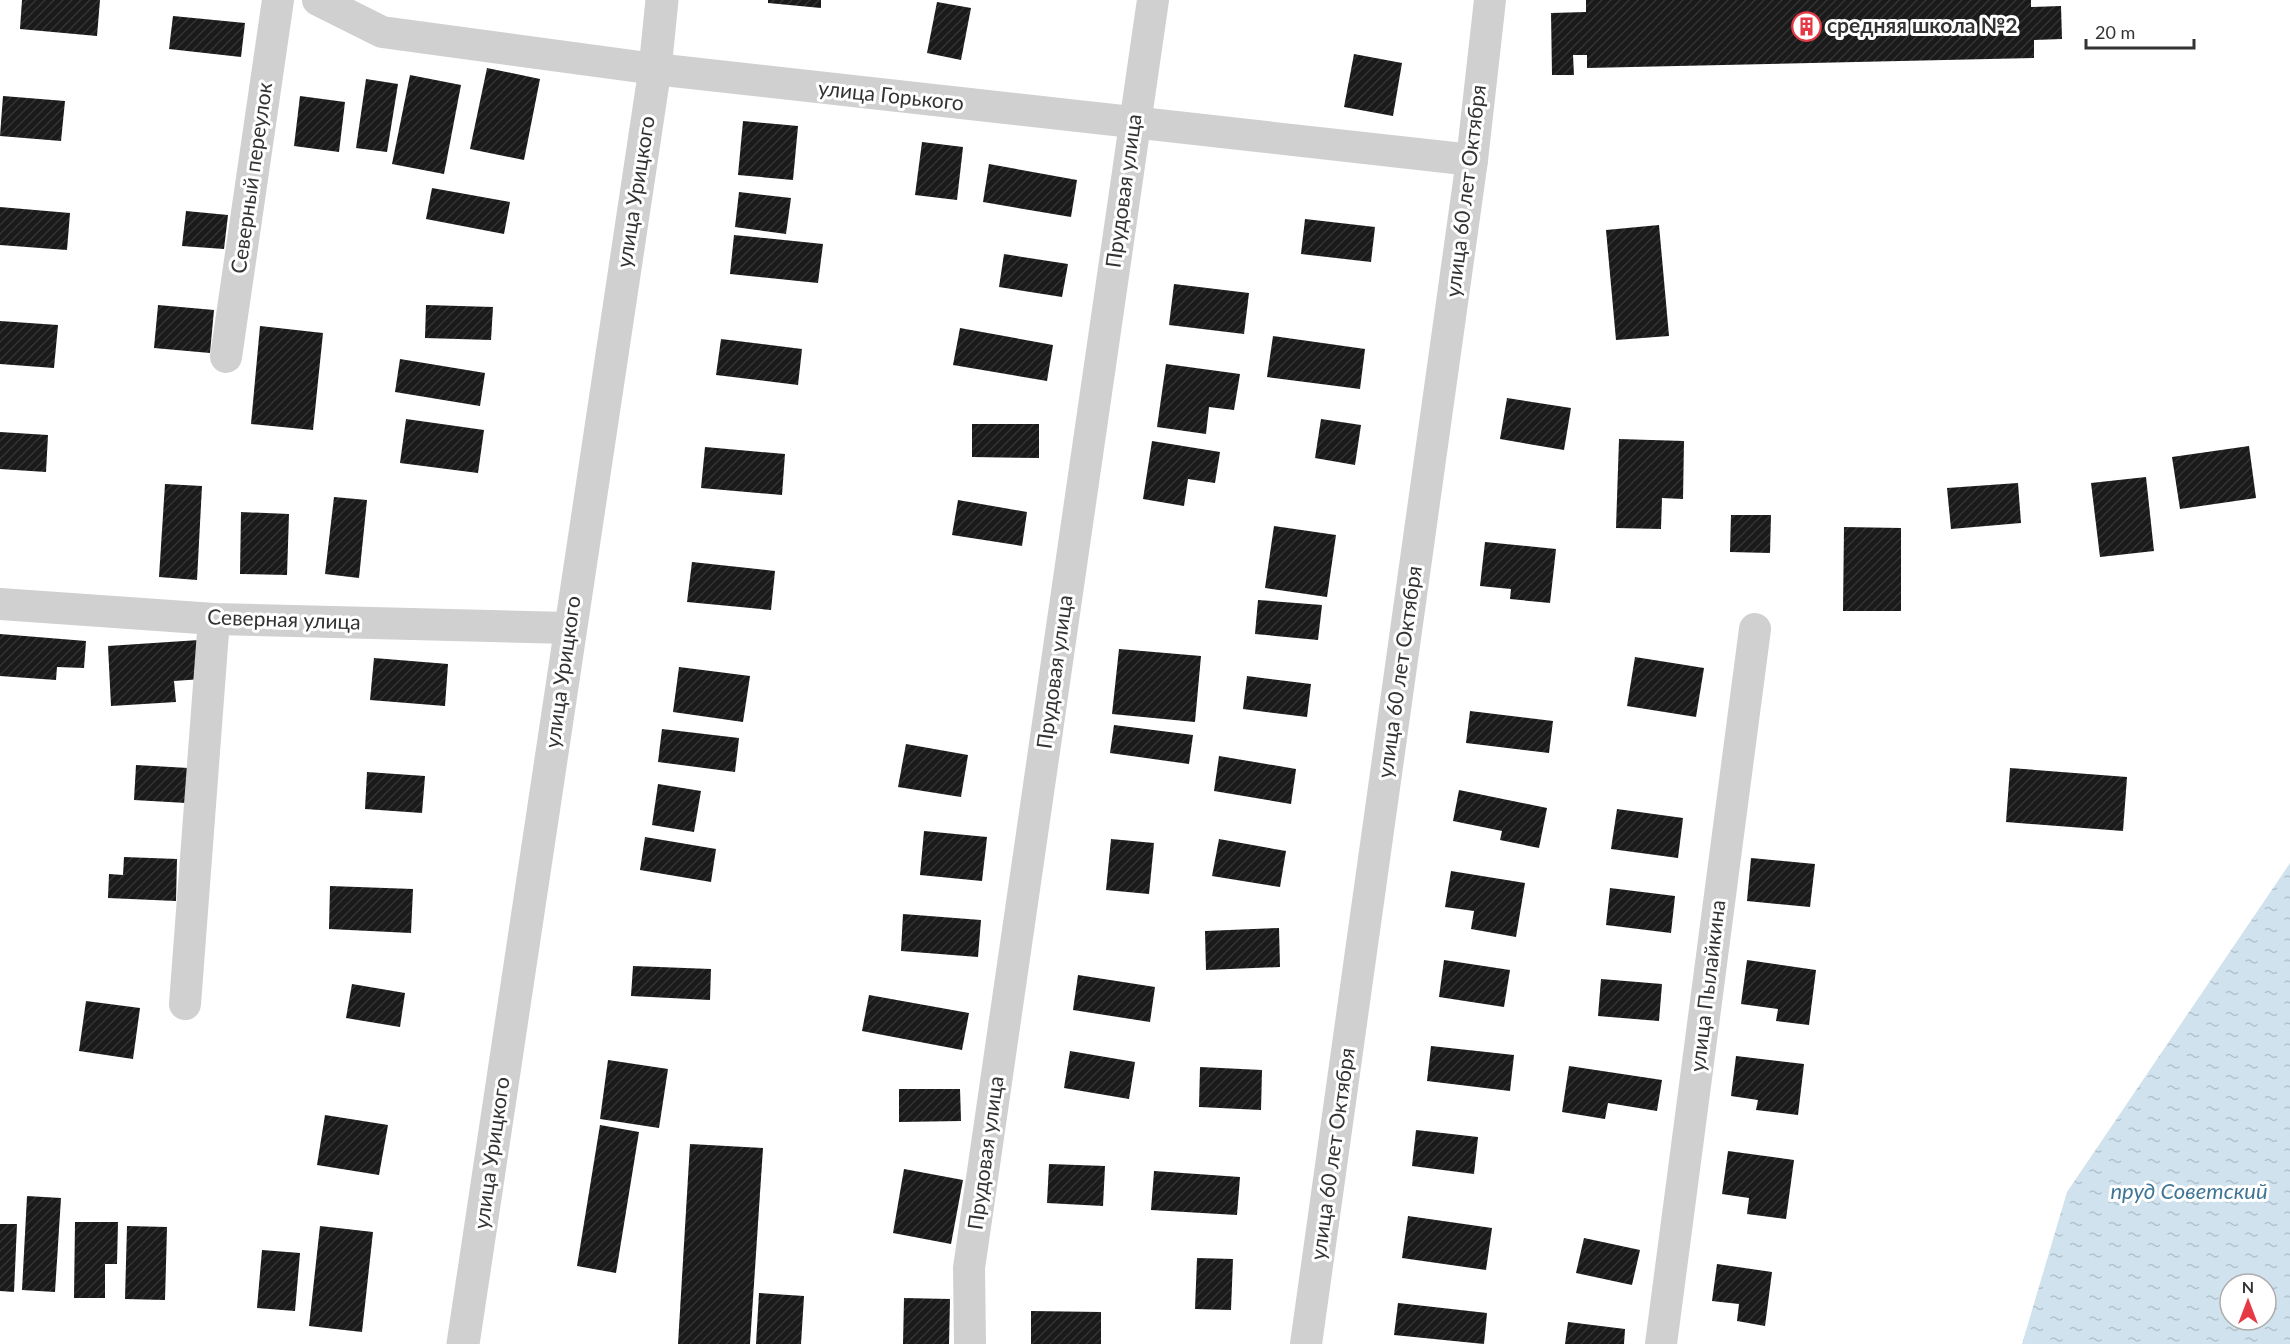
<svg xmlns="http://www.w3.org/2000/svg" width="2290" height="1344" font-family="Lato,sans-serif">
  <defs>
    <pattern id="water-ripples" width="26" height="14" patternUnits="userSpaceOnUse" patternTransform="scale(1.5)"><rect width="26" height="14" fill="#cfe2ee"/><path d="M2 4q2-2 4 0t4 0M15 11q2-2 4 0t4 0" fill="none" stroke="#b2c2cd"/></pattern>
    <pattern id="building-hatch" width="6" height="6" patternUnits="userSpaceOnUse" patternTransform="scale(1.5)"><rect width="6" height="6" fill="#1a1a1a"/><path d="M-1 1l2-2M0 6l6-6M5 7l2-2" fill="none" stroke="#333"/></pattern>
  </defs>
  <rect width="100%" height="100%" fill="#fff"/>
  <path fill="url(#water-ripples)" fill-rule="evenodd" d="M2290,863V1344H2022L2067,1192ZM2230,1284H2266V1320H2230Z"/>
  <g fill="url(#building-hatch)">
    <polygon points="22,0 100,0 97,36 20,29"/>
    <polygon points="768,0 821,0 821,8 768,3"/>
    <polygon points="1586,0 2031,0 2031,7 2061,6 2062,39 2034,40 2034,58 1587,68 1587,55 1573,55 1574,75 1552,75 1551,13 1586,12"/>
    <polygon points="937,2 971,8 961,60 927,53"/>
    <polygon points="173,16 245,23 241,57 169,49"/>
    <polygon points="1354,54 1402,63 1393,116 1344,107"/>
    <polygon points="487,68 540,79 524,160 470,149"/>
    <polygon points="410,75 461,85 444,174 392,164"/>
    <polygon points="366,79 398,84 387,152 356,148"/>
    <polygon points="3,96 65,101 61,141 0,136"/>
    <polygon points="300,96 345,102 339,152 294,146"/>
    <polygon points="743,121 798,126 793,180 738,175"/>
    <polygon points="922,142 963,147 957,200 915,195"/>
    <polygon points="989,164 1077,180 1071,217 983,202"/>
    <polygon points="432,188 510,202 504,234 426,219"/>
    <polygon points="739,192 791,198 786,234 735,227"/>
    <polygon points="0,207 70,213 67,250 0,245"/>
    <polygon points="186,211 228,215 224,249 182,246"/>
    <polygon points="1305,219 1375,227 1371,262 1301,254"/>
    <polygon points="1659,225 1669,336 1616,340 1606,230"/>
    <polygon points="734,235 823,244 818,283 730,274"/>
    <polygon points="1004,254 1068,264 1062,297 999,287"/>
    <polygon points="1174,284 1249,293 1244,334 1169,325"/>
    <polygon points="158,305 214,310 210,353 154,348"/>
    <polygon points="426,305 493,307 491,340 425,338"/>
    <polygon points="0,321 58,325 54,368 0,364"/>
    <polygon points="260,326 323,333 313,430 251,424"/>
    <polygon points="960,328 1053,345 1047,381 953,365"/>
    <polygon points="1273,336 1365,349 1360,389 1267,377"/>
    <polygon points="721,339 802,349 798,385 716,375"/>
    <polygon points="400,359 485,373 480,406 395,392"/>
    <polygon points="1166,364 1240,374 1234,410 1209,407 1206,434 1157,427"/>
    <polygon points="1507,398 1571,408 1564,450 1500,439"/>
    <polygon points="406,419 484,430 478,473 400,463"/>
    <polygon points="1321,419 1361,425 1355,465 1315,458"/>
    <polygon points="972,424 1039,424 1039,458 972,457"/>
    <polygon points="0,432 48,435 46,472 0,469"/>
    <polygon points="1619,439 1684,441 1683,499 1662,498 1661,529 1616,528"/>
    <polygon points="1152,441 1220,452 1215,483 1188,479 1184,506 1143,499"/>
    <polygon points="2249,446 2256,498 2180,509 2172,457"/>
    <polygon points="705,447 785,454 782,495 701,488"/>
    <polygon points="2146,477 2154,551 2100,557 2091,483"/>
    <polygon points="2018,483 2021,523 1951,529 1947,488"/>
    <polygon points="165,484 202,486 197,580 159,577"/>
    <polygon points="334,497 367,500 359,578 325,574"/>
    <polygon points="958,500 1027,512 1022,546 952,535"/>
    <polygon points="241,512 289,514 287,575 240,574"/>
    <polygon points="1731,515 1771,515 1770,553 1730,552"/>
    <polygon points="1274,526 1336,535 1327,597 1265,588"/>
    <polygon points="1844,527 1901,528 1901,611 1843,611"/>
    <polygon points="1485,542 1556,549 1550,603 1510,599 1511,589 1480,586"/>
    <polygon points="692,562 775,571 771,610 687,602"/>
    <polygon points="1258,600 1322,605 1318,640 1255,634"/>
    <polygon points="0,634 86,641 84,668 57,667 56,680 0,676"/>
    <polygon points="199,640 202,679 174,681 176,702 111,706 108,646"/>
    <polygon points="1119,649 1201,656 1195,722 1112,714"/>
    <polygon points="1635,657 1704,668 1696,717 1627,706"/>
    <polygon points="374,658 448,664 445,706 370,700"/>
    <polygon points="679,667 750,676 743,722 673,712"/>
    <polygon points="1247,676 1311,684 1307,717 1243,709"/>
    <polygon points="1470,711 1553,721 1549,753 1466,743"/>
    <polygon points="1114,725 1193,735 1189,764 1110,753"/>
    <polygon points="662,729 739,738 735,772 658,762"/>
    <polygon points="906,744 968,755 961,797 898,787"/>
    <polygon points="1219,756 1296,769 1291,804 1214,791"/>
    <polygon points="136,765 188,768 186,803 134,800"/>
    <polygon points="2010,768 2127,777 2123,831 2006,822"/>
    <polygon points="367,772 425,776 422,813 365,809"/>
    <polygon points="658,784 701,791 694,832 652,825"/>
    <polygon points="1459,790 1547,808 1539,848 1500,840 1502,831 1453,821"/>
    <polygon points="1617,809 1683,818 1678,858 1611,849"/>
    <polygon points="924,831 987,837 982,881 920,875"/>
    <polygon points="645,837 716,849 711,882 640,870"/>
    <polygon points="1111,839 1154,843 1149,894 1106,890"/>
    <polygon points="1219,839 1286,851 1280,887 1212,876"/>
    <polygon points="124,857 177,859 176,901 108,898 109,874 123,875"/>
    <polygon points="1751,858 1815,864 1810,907 1747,901"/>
    <polygon points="1451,871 1525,883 1516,937 1471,929 1474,911 1445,907"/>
    <polygon points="330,886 413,889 411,933 329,929"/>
    <polygon points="1610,888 1675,896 1671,933 1606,925"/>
    <polygon points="903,914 981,920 978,957 901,951"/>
    <polygon points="1279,928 1280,967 1206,970 1205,931"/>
    <polygon points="1444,960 1510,970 1504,1007 1439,997"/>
    <polygon points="1747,960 1816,970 1809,1025 1776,1021 1778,1009 1741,1004"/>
    <polygon points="633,966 711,969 710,1000 631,996"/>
    <polygon points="1078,975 1155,987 1150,1022 1073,1010"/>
    <polygon points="1601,979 1662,984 1659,1021 1598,1016"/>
    <polygon points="352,984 405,993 400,1027 346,1018"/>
    <polygon points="869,995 969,1013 962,1050 862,1031"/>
    <polygon points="86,1001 140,1008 133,1059 79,1051"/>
    <polygon points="1431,1046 1514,1055 1510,1091 1427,1081"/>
    <polygon points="1070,1051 1135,1062 1129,1099 1064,1088"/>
    <polygon points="1736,1056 1804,1064 1798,1115 1756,1110 1758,1100 1731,1096"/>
    <polygon points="608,1060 668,1069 659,1128 600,1119"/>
    <polygon points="1569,1066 1662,1080 1657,1111 1608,1103 1605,1119 1562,1112"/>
    <polygon points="1200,1067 1262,1070 1261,1110 1199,1107"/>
    <polygon points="899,1089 960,1089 961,1121 899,1122"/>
    <polygon points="325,1115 388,1125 379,1175 317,1165"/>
    <polygon points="600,1125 639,1132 616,1273 577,1266"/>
    <polygon points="1416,1130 1478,1137 1474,1174 1412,1166"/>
    <polygon points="690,1144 763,1148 750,1344 678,1344"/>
    <polygon points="1728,1151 1794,1160 1786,1219 1747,1214 1749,1198 1722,1194"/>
    <polygon points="1049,1164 1105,1166 1103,1206 1047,1203"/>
    <polygon points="904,1169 963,1180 951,1244 893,1233"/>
    <polygon points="1154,1171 1240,1177 1237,1215 1151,1210"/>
    <polygon points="27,1196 61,1198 55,1292 22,1290"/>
    <polygon points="1408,1216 1492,1228 1486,1270 1402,1258"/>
    <polygon points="75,1222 118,1222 117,1264 105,1264 105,1298 74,1298"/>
    <polygon points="0,1224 17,1224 14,1292 0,1291"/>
    <polygon points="127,1226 167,1227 165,1300 125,1299"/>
    <polygon points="320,1226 373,1232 362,1332 309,1326"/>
    <polygon points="1584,1238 1640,1250 1632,1285 1576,1273"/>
    <polygon points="262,1250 300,1253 295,1311 257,1308"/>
    <polygon points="1197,1258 1233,1259 1231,1310 1195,1309"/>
    <polygon points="1717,1264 1772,1272 1765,1326 1737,1321 1739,1304 1712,1301"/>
    <polygon points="759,1293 804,1296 801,1344 756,1344"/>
    <polygon points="904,1298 950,1299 949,1344 903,1344"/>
    <polygon points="1398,1303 1487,1313 1484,1344 1394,1335"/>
    <polygon points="1031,1311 1101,1312 1101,1344 1031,1344"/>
    <polygon points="1568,1322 1625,1329 1624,1344 1565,1344"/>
  </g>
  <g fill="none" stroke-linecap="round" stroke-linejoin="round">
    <g stroke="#d0d0d0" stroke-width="32">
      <polyline points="318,0 382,32 655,69 1472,160"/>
      <polyline points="226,357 278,0"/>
      <polyline points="0,604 214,619 569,628"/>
      <polyline points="185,1004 214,619"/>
      <polyline points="970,1344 969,1268 1153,0"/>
      <polyline points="1306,1344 1472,160 1490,0"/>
      <polyline points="1661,1344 1755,629"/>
    </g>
    <polyline stroke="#d0d0d0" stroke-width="33" points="463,1344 655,69 662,0"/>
  </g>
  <defs>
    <symbol id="building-ring" viewBox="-11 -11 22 22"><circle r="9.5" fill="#fff" stroke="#e63946" stroke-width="1.5"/><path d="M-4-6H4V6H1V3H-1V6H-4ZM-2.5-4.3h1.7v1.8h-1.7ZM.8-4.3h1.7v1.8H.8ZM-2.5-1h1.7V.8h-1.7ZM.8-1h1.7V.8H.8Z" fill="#e63946"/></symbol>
  </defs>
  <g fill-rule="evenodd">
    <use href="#building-ring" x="1790" y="10" width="33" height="33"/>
  </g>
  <g text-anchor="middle" stroke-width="6" stroke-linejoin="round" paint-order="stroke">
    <g font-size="21" font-weight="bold" fill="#333" stroke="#fff" text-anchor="start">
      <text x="1827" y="33">средняя школа №2</text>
    </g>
    <g font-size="21" fill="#333" stroke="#fff">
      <text transform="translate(891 96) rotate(6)" y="7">улица Горького</text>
      <text transform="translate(252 178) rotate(-82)" y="7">Северный переулок</text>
      <text transform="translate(1124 191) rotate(-82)" y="7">Прудовая улица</text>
      <text transform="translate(1466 191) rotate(-83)" y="7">улица 60 лет Октября</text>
      <text transform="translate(636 192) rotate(-81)" y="7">улица Урицкого</text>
      <text transform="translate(284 620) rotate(2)" y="7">Северная улица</text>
      <text transform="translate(563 672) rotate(-82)" y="7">улица Урицкого</text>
      <text transform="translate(1055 672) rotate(-82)" y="7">Прудовая улица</text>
      <text transform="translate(1400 672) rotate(-82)" y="7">улица 60 лет Октября</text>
      <text transform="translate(1708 986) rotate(-83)" y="7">улица Пылайкина</text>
      <text transform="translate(492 1153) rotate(-82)" y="7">улица Урицкого</text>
      <text transform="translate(986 1153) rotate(-82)" y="7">Прудовая улица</text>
      <text transform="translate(1333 1154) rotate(-82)" y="7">улица 60 лет Октября</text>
    </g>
    <g font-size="22" font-style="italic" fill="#3f7597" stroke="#fff">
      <text x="2189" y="1199">пруд Советский</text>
    </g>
  </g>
  <g transform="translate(2248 1302)"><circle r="28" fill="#ffffff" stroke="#adadad" stroke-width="1.5"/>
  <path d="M0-4.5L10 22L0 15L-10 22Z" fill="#e63946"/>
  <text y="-9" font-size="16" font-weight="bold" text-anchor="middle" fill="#333333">N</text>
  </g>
  <path d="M2086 39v9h108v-9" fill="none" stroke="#333333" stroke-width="3"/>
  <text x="2095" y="39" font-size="18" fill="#333333" stroke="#ffffff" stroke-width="4.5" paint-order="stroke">20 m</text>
</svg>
